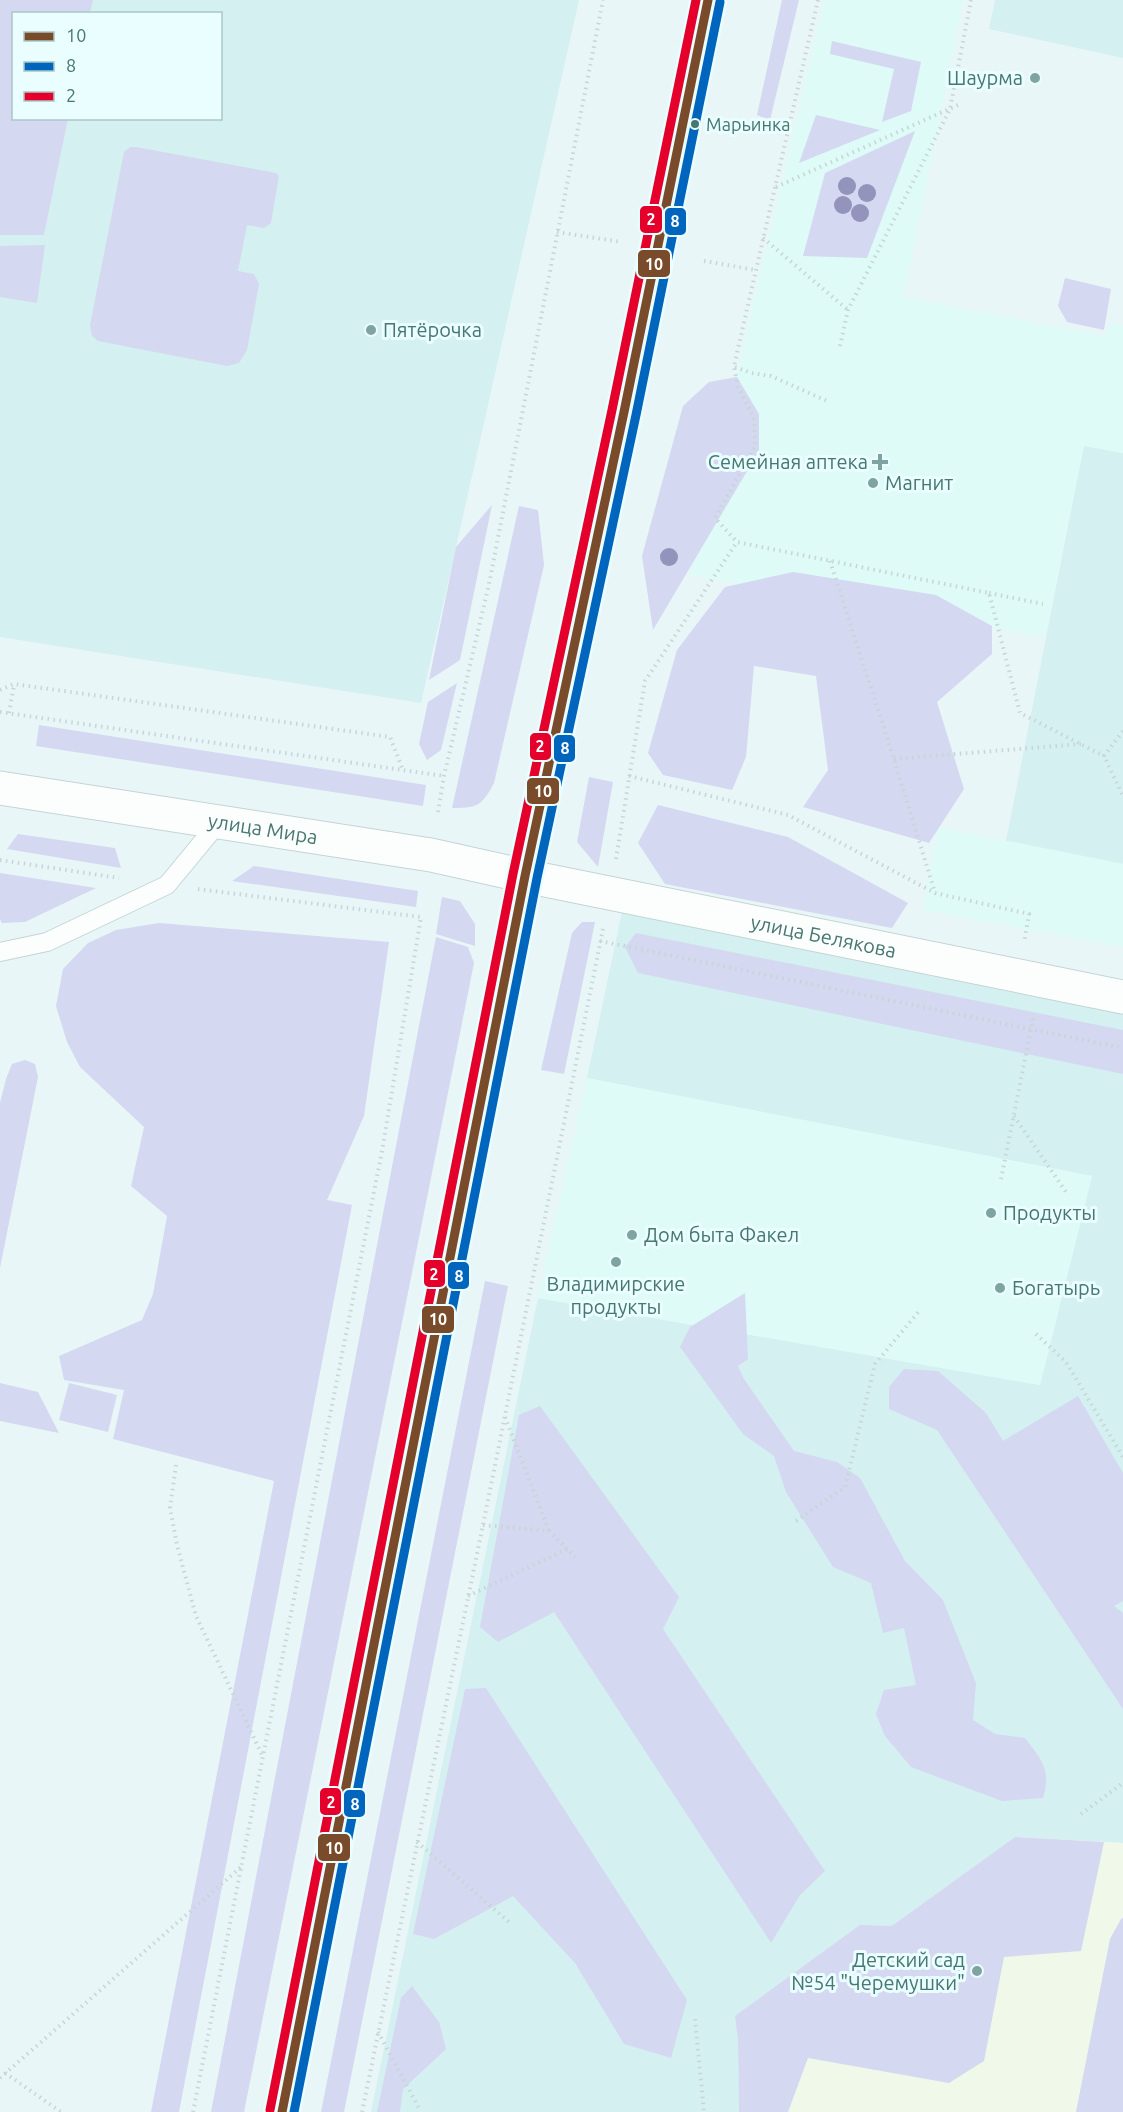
<svg xmlns="http://www.w3.org/2000/svg" width="1123" height="2112" font-family="Ubuntu,sans-serif">
  <rect width="100%" height="100%" fill="#e8f6f8"/>
  <g fill="#d5f0f1">
    <polygon points="93,0 579,0 421,703 0,637 0,235 44,235 68,119 220,118 220,14 90,13"/>
    <polygon points="995,0 1123,0 1123,58 989,29"/>
    <polygon points="1084,445 1123,453 1123,864 1006,841"/>
    <polygon points="623,907 1123,1010 1123,1843 1015,1837 738,2039 739,2112 371,2112 538,1298 1040,1385 1092,1176 587,1078"/>
  </g>
  <g fill="#defbf7">
    <polygon points="824,0 963,0 904,297 1103,336 1113,323 1123,325 1123,453 1084,446 1045,637 690,575"/>
    <polygon points="938,827 1123,864 1123,947 923,910"/>
    <polygon points="587,1078 1092,1176 1040,1385 538,1298"/>
  </g>
  <polygon fill="#f0f8ea" points="1015,1837 1123,1843 1123,2016 1103,2112 739,2112"/>
  <g fill="#d4d8f1">
    <polygon points="0,0 93,0 90,13 14,14 14,118 68,119 44,235 0,235"/>
    <polygon points="782,0 799,0 770,120 757,115"/>
    <polygon points="832,41 921,62 911,111 882,122 894,69 830,54"/>
    <polygon points="816,115 880,130 799,163"/>
    <polygon points="915,131 867,258 803,256 825,173"/>
    <polygon points="130,147 136,147 276,173 279,176 271,223 264,228 247,225 238,271 254,274 259,284 247,350 239,363 227,366 98,341 92,336 90,325 124,152"/>
    <polygon points="45,245 37,303 0,297 0,246"/>
    <polygon points="1065,278 1111,289 1104,330 1067,322 1058,306"/>
    <polygon points="737,377 759,414 759,451 653,630 642,556 683,406 709,382"/>
    <polygon points="492,505 460,660 429,680 456,547"/>
    <path d="M519,506L538,510L544,565L494,783C482,806 477,808 452,808Z"/>
    <polygon points="793,572 936,595 992,626 992,654 937,702 964,789 929,843 803,807 828,770 816,676 754,666 746,757 732,790 663,775 648,753 677,650 725,587"/>
    <polygon points="457,683 441,750 427,760 419,744 428,702"/>
    <polygon points="39,725 426,785 423,806 36,746"/>
    <polygon points="589,777 613,782 598,867 577,842"/>
    <polygon points="658,805 788,837 908,903 892,928 665,884 638,843"/>
    <polygon points="18,834 115,848 121,868 7,849"/>
    <polygon points="254,866 418,891 416,907 232,881"/>
    <polygon points="0,873 96,888 25,922 2,923 0,919"/>
    <polygon points="442,897 460,901 475,924 475,946 436,934"/>
    <polygon points="582,922 595,922 564,1074 541,1070 572,933"/>
    <polygon points="159,923 389,942 364,1116 327,1200 352,1205 179,2112 151,2112 274,1481 113,1439 124,1390 64,1380 59,1356 142,1320 153,1294 167,1216 131,1186 144,1127 80,1067 67,1042 56,1006 63,969 88,943 116,930"/>
    <polygon points="636,933 1123,1030 1123,1074 638,973 625,947"/>
    <polygon points="436,937 468,947 474,963 244,2112 211,2112"/>
    <polygon points="25,1060 35,1064 38,1077 0,1268 0,1103 6,1079 12,1064"/>
    <polygon points="485,1281 508,1286 344,2112 321,2112"/>
    <path d="M745,1293L748,1359L738,1366L744,1379L794,1451L837,1462L860,1478L905,1561L943,1600L976,1683L973,1720L995,1734L1025,1738C1041,1759 1052,1770 1043,1798L1002,1801L911,1767L885,1736L876,1714L884,1690L916,1685L904,1628L883,1633L871,1583L833,1567L786,1492L774,1456L743,1434L680,1347L690,1327Z"/>
    <polygon points="904,1369 938,1371 986,1413 1003,1441 1078,1396 1123,1473 1123,1601 1114,1606 1123,1613 1123,1709 937,1430 889,1409 889,1387"/>
    <polygon points="0,1383 38,1392 59,1433 0,1421"/>
    <polygon points="69,1383 117,1395 108,1432 59,1420"/>
    <polygon points="540,1406 679,1597 663,1629 825,1871 800,1895 771,1943 554,1612 498,1642 480,1627 519,1415"/>
    <polygon points="486,1688 687,2000 671,2058 624,2044 575,1963 513,1896 434,1939 413,1934 465,1689"/>
    <polygon points="1015,1837 1104,1842 1081,1951 1004,1957 984,2061 949,2083 808,2058 788,2112 739,2112 738,2040 735,2016 860,1925 892,1926"/>
    <polygon points="1123,1918 1123,2112 1076,2112 1110,1939 1121,1919"/>
    <polygon points="412,1986 439,2022 446,2049 403,2089 400,2112 377,2112 401,1998"/>
  </g>
  <g fill="none" stroke-linecap="round" stroke-linejoin="round">
    <defs>
      <polyline id="lane" points="0,952 47,942 167,885 219,822"/>
      <g id="secondary">
        <path id="s1" d="M0,788L431,855L525,876L1123,997"/>
        <polyline points="282,2112 525,876 624,412 708,0"/>
      </g>
    </defs>
    <use href="#lane" stroke="#c5d4d5" stroke-width="20"/>
    <use href="#secondary" stroke="#c4d4d4" stroke-width="35"/>
    <g stroke="#c6d6d5" stroke-width="4" stroke-dasharray="1.5 4.5" stroke-linecap="butt">
      <polyline points="818,0 734,366 738,387 754,418 755,447 715,518 737,542 989,593 1020,713 1104,756"/>
      <polyline points="776,187 958,105"/>
      <polyline points="557,232 622,242"/>
      <polyline points="763,238 848,310"/>
      <polyline points="704,261 756,270"/>
      <polyline points="840,346 848,310 950,109 971,0"/>
      <polyline points="735,367 751,373 771,376 827,401"/>
      <polyline points="830,561 894,759 935,893"/>
      <polyline points="989,593 1043,604"/>
      <polyline points="0,690 14,684 390,737 403,770"/>
      <polyline points="0,712 444,776"/>
      <polyline points="9,713 14,685"/>
      <polyline points="1123,731 1104,756 1123,796"/>
      <polyline points="894,759 1081,744"/>
      <polyline points="629,776 788,815 935,893 1029,914 1024,943"/>
      <polyline points="438,812 444,776 489,584 603,0"/>
      <polyline points="616,859 645,681 737,542"/>
      <polyline points="0,860 119,878"/>
      <polyline points="600,941 1123,1048"/>
      <polyline points="1014,1116 1066,1192"/>
      <polyline points="1001,1179 1034,1014"/>
      <polyline points="1036,1334 1066,1362 1123,1457"/>
      <polyline points="505,1417 549,1531"/>
      <polyline points="176,1465 170,1508 177,1545 196,1616 263,1757"/>
      <polyline points="796,1521 845,1487 875,1364 920,1310"/>
      <polyline points="483,1525 549,1531 575,1557"/>
      <polyline points="468,1596 567,1549"/>
      <polyline points="1081,1814 1123,1783"/>
      <polyline points="417,1842 510,1923"/>
      <polyline points="695,2019 704,2112"/>
      <polyline points="378,2032 420,2110"/>
      <polyline points="5,2073 61,2112"/>
      <polyline points="0,2078 241,1867"/>
      <polyline points="193,2112 382,1151 421,917 198,889"/>
      <polyline points="362,2112 483,1525 603,929"/>
    </g>
    <use href="#lane" stroke="#fcfefe" stroke-width="18"/>
    <use href="#secondary" stroke="#fcfefe" stroke-width="33"/>
    <defs>
      <polyline id="bus-1" points="282,2112 525,876 624,412 708,0"/>
      <polyline id="bus-2" points="294,2112 537,878 636,415 720,2"/>
      <polyline id="bus-3" points="270,2110 513,874 612,410 696,0"/>
    </defs>
    <use href="#bus-1" stroke="#eafdff" stroke-width="14"/>
    <use href="#bus-2" stroke="#eafdff" stroke-width="14"/>
    <use href="#bus-3" stroke="#eafdff" stroke-width="14"/>
    <use href="#bus-1" stroke="#7a4b2a" stroke-width="9"/>
    <use href="#bus-2" stroke="#0065bd" stroke-width="9"/>
    <use href="#bus-3" stroke="#e4002b" stroke-width="9"/>
  </g>
  <g fill="#9493bc">
    <circle cx="847" cy="186" r="9"/>
    <circle cx="867" cy="193" r="9"/>
    <circle cx="843" cy="205" r="9"/>
    <circle cx="860" cy="213" r="9"/>
    <circle cx="669" cy="557" r="9"/>
  </g>
  <g fill="#7fa3a0" stroke="#eafdff" stroke-width="2">
    <circle cx="1035" cy="78" r="6"/>
    <circle cx="371" cy="330" r="6"/>
    <path d="M877 453h6v6h6v6h-6v6h-6v-6h-6v-6h6z"/>
    <circle cx="873" cy="483" r="6"/>
    <circle cx="991" cy="1213" r="6"/>
    <circle cx="632" cy="1235" r="6"/>
    <circle cx="616" cy="1262" r="6"/>
    <circle cx="1000" cy="1288" r="6"/>
    <circle cx="977" cy="1971" r="6"/>
  </g>
  <circle fill="#467770" stroke="#eafdff" stroke-width="2" cx="695" cy="124" r="5"/>
  <g text-anchor="middle" stroke-width="6" stroke-linejoin="round" paint-order="stroke">
    <g font-size="18" fill="#467770" stroke="#eafdff" text-anchor="start">
      <text x="706" y="131">Марьинка</text>
    </g>
    <g font-size="20" fill="#467770" stroke="#eafdff" text-anchor="start">
      <text x="1023" y="85" text-anchor="end">Шаурма</text>
      <text x="383" y="337">Пятёрочка</text>
      <text x="868" y="469" text-anchor="end">Семейная аптека</text>
      <text x="885" y="490">Магнит</text>
      <text x="1003" y="1220">Продукты</text>
      <text x="644" y="1242">Дом быта Факел</text>
      <text x="616" y="1291" text-anchor="middle">Владимирские<tspan x="616" dy="23">продукты</tspan></text>
      <text x="1012" y="1295">Богатырь</text>
      <text x="965" y="1967" text-anchor="end">Детский сад<tspan x="965" dy="23">№54 "Черемушки"</tspan></text>
    </g>
    <g font-size="20" fill="#467770" stroke="#eafdff">
      <text dy="7" stroke="none"><textPath href="#s1" startOffset="266">улица Мира</textPath></text>
      <text dy="7" stroke="none"><textPath href="#s1" startOffset="837">улица Белякова</textPath></text>
    </g>
  </g>
  <g stroke="#eafdff" stroke-width="2">
    <rect x="639" y="205" width="24" height="29" rx="6" fill="#e4002b"/>
    <rect x="664" y="207" width="23" height="29" rx="6" fill="#0065bd"/>
    <rect x="637" y="249" width="34" height="29" rx="6" fill="#7a4b2a"/>
    <rect x="529" y="732" width="23" height="29" rx="6" fill="#e4002b"/>
    <rect x="553" y="734" width="23" height="29" rx="6" fill="#0065bd"/>
    <rect x="526" y="777" width="34" height="28" rx="6" fill="#7a4b2a"/>
    <rect x="423" y="1259" width="23" height="29" rx="6" fill="#e4002b"/>
    <rect x="447" y="1261" width="23" height="29" rx="6" fill="#0065bd"/>
    <rect x="421" y="1305" width="34" height="29" rx="6" fill="#7a4b2a"/>
    <rect x="319" y="1787" width="23" height="29" rx="6" fill="#e4002b"/>
    <rect x="343" y="1789" width="23" height="29" rx="6" fill="#0065bd"/>
    <rect x="317" y="1833" width="34" height="29" rx="6" fill="#7a4b2a"/>
  </g>
  <g font-size="16" text-anchor="middle" font-weight="bold" fill="#fff">
    <text x="651" y="225">2</text>
    <text x="675" y="227">8</text>
    <text x="654" y="270">10</text>
    <text x="540" y="752">2</text>
    <text x="565" y="754">8</text>
    <text x="543" y="797">10</text>
    <text x="434" y="1280">2</text>
    <text x="459" y="1282">8</text>
    <text x="438" y="1325">10</text>
    <text x="331" y="1808">2</text>
    <text x="355" y="1810">8</text>
    <text x="334" y="1854">10</text>
  </g>
  <rect x="12" y="12" width="210" height="108" fill="#eafdff" stroke="#a8c7c6" stroke-width="1.5"/>
  <rect x="24" y="32" width="30" height="9" fill="#7a4b2a" stroke="#a8c7c6" stroke-width="1.5"/>
  <text x="66" y="42" font-size="18" fill="#467770">10</text>
  <rect x="24" y="62" width="30" height="9" fill="#0065bd" stroke="#a8c7c6" stroke-width="1.5"/>
  <text x="66" y="72" font-size="18" fill="#467770">8</text>
  <rect x="24" y="92" width="30" height="9" fill="#e4002b" stroke="#a8c7c6" stroke-width="1.5"/>
  <text x="66" y="102" font-size="18" fill="#467770">2</text>
</svg>
